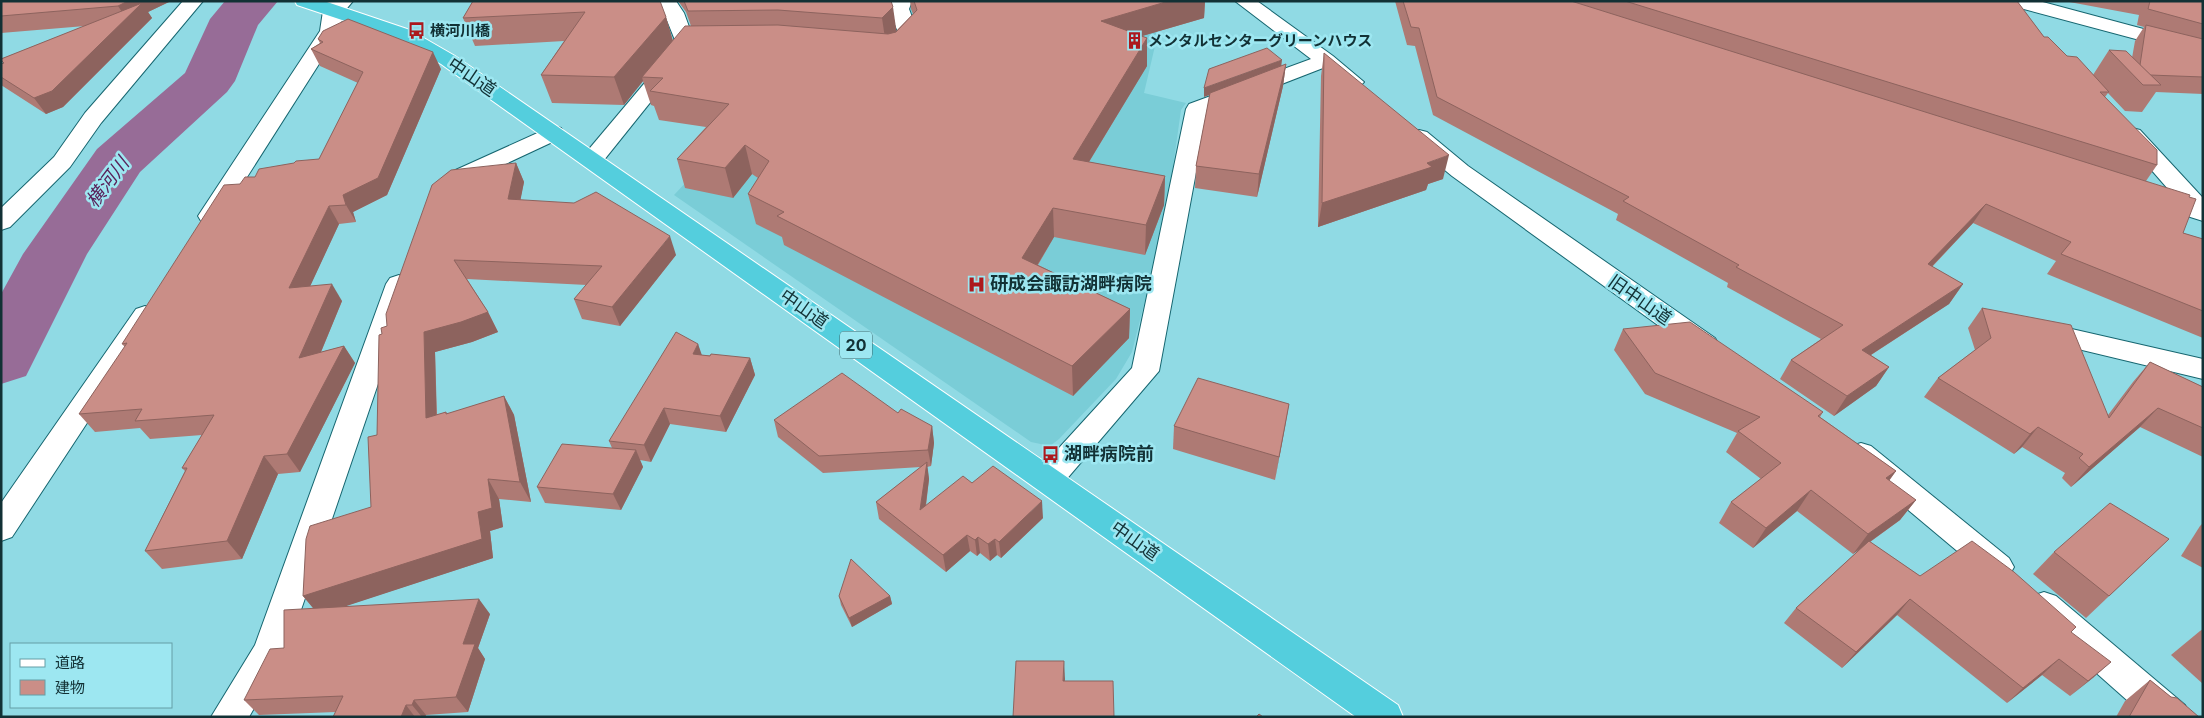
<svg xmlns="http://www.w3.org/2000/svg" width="2204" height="718" font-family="Inter,'Noto Sans JP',sans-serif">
  <rect width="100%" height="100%" fill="#90dae4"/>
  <polygon fill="#7acdd7" points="908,2 1162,16 1144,93 1186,103 1181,110 1166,217 1132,352 1116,379 1059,439 1050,446 1031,442 674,195 808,52 894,58 908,11"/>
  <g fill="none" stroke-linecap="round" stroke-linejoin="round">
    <polygon fill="#976c97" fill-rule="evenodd" points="225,1 278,1 258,25 235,81 227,92 140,172 87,254 26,376 1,384 1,294 23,254 97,149 185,73 210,19"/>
    <defs>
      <g id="minor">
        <polygon points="183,1 203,1 101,123 70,167 10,227 1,230 1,208 54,157 85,113"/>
        <polygon points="332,1 353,1 343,13 340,31 219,221 210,224 201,221 198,216 320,31 323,11"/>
        <polygon points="657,1 676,1 684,13 696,46 693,50 686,52 679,50 664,13"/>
        <path d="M892,1H912L909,9L919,36C911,48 900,61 885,57L882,53L899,35L889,9Z"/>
        <path d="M1235,1H1257L1333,56L1364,82L1360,86C1345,90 1335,78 1323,68L1207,113L1159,371L1059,488L1048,492L1037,488L1033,480L1037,472L1132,368L1186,109L1189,104L1311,59Z"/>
        <polygon points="2007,1 2039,1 2203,45 2203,57 2009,5"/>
        <polygon points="671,58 678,60 681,64 600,165 592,167 584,165 581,160 584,155 664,60"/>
        <path d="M553,126L561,128L564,133L561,138L465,183C456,191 451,194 439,191L435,186L449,173Z"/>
        <polygon points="2132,128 2140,130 2203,198 2203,221 2149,204 2145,199 2149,194 2157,192 2175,197 2121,135 2124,130"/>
        <polygon points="1419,130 1427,132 1468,166 1715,338 1719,345 1715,352 1705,354 1695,352 1452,176 1411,142 1408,137 1411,132"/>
        <polygon points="399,275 408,278 412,284 287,651 249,717 211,717 255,645 386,284 390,278"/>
        <polygon points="145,306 154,309 158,315 154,321 12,537 1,541 1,503 136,309"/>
        <polygon points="2041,322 2203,359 2203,379 2032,338 2028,331 2032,324"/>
        <polygon points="1861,443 1871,446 2009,558 2014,567 2009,576 1998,580 1987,576 1851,462 1846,454 1851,446"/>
        <polygon points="2044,592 2056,596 2185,705 2190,717 2146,717 2032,616 2027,606 2032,596"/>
      </g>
      <polygon id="highway" points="295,1 324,1 410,30 455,56 1398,705 1403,717 1356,717 441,64 396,38 297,5"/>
    </defs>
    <use href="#minor" stroke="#166670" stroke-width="2"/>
    <use href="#highway" stroke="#fff" stroke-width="2"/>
    <use href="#minor" fill="#fff" fill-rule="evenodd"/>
    <use href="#highway" fill="#54cedd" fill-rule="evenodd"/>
  </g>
  <g fill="#ae7a74">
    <polygon points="1,1 171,1 148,12 152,18 63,107 46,114 1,85 1,64 3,63 1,61 1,59 85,26 1,33"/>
    <polygon points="473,1 666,17 673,41 691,26 686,12 678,1 891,1 896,31 913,14 911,9 910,1 1205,1 1204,18 1142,36 1147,38 1147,66 1089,162 1165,176 1164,205 1145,255 1054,237 1038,265 1130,309 1129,338 1073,396 784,245 782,237 756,224 748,194 758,178 752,174 733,198 685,188 677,159 706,127 659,120 654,106 651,105 643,81 624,105 552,103 541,75 564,41 475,46 463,18"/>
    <polygon points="1395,1 2017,1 2044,37 2067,56 2093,75 2109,50 2132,58 2135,41 2144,27 2137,25 2139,15 2064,1 2203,1 2203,94 2156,92 2142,112 2125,111 2108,93 2105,97 2157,165 2146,181 2183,233 2203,239 2203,338 2047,274 2056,261 1973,223 1932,267 1963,284 1949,304 1871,355 1889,367 1876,386 1834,416 1780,379 1791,360 1821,339 1727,287 1728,283 1616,220 1618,214 1433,115 1415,46 1407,45"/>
    <polygon points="318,39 441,69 387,195 353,212 356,222 339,224 310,286 342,301 321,352 344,346 355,363 300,472 278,474 242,559 162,569 145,551 185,471 182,468 202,435 150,439 140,428 95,432 79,414 125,347 122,344 240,184 255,177 319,159 358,83 320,66 311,49 320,43"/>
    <polygon points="1324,53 1443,179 1428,184 1426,190 1318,227 1321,76"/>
    <polygon points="1286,64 1283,86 1257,197 1195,188 1196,166 1210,94 1204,97"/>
    <polygon points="516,163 524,182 520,200 676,255 620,326 582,319 574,299 587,285 467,279 488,312 498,332 472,342 435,352 437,415 446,412 447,414 504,396 514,415 531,502 499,499 503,527 490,531 493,558 345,606 490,614 478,648 485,659 468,712 426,715 425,717 333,717 336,712 259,715 244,700 284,648 313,608 303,596 371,507 377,435 382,334"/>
    <polygon points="1982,308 2108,415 2133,382 2150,362 2203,387 2203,457 2140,427 2071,487 2062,478 2065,473 2022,447 2014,454 1924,397 1938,378 1975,350 1968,328"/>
    <polygon points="1623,329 1823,412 1820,417 1896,471 1889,481 1916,500 1900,520 1870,542 1920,576 2071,632 2094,677 2070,696 2042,675 2007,703 1897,615 1842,668 1784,623 1796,608 1861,548 1853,554 1797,511 1753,548 1719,523 1731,502 1761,479 1726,452 1737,433 1645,394 1614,350"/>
    <polygon points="698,344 701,355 750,358 755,375 726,432 670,424 651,462 640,460 643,467 621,510 545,503 537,487 612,448 609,441"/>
    <polygon points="1289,404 1275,480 1173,449 1174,426"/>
    <polygon points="898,413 932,426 934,443 931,466 927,467 929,479 926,506 972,483 1043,518 1001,558 997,555 990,561 980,553 977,556 970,551 946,572 879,519 876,502 921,467 823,473 778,437 774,420"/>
    <polygon points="2203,523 2203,568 2181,556 2200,526"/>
    <polygon points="2169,539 2086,618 2033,574 2054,552"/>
    <polygon points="839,596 890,596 892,604 852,627 841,605"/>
    <polygon points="2203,629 2203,684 2171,655 2200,631"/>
    <polygon points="2150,680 2171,697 2199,717 2116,717 2125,701"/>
  </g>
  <g fill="#8d635e">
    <polygon points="128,1 171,1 148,12 152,18 63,107 46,114 34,98 126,18 118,6"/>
    <polygon points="1169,1 1205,1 1204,18 1101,48 1101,21"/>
    <polygon points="893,7 897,35 886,45 882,18"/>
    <polygon points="666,17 674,45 642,77 643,81 624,105 614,77"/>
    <polygon points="1147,38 1147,66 1073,188 1073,159"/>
    <polygon points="433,52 441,69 387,195 353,212 356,222 346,205 343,195"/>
    <polygon points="1282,60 1281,68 1204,97 1204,88"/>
    <polygon points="1286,64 1283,86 1257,197 1259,174"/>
    <polygon points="745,145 752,174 733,198 725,168"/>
    <polygon points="1449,155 1443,179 1428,184 1426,190 1318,227 1322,203 1427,163"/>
    <polygon points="516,163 524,182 517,218 508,199"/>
    <polygon points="1165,176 1164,205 1145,255 1146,225"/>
    <polygon points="1986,204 1973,223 1915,284 1928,264"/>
    <polygon points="329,206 339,224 301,306 289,288"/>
    <polygon points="1053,208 1054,237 1024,287 1022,258"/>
    <polygon points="670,236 676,255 620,326 612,307"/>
    <polygon points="332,284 342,301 311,376 299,358"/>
    <polygon points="1963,284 1949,304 1849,369 1862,350"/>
    <polygon points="1130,309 1129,338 1073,396 1072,366"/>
    <polygon points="488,312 498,332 472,342 435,352 437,438 426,418 424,332"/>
    <polygon points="698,344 704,361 693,354"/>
    <polygon points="344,346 355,363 300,472 287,454"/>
    <polygon points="750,358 755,375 726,432 720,416"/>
    <polygon points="1889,367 1876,386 1834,416 1847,396"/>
    <polygon points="504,396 514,415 531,502 520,482"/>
    <polygon points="1289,404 1285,427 1275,480 1279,457"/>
    <polygon points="664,408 670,424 651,462 644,445"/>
    <polygon points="2158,408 2140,427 2071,487 2089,467"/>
    <polygon points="932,426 934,443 931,466 928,450"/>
    <polygon points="2038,427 2022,447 2014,454 2030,434"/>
    <polygon points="636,450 643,467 621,510 613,494"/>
    <polygon points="264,456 278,474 242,559 227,541"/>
    <polygon points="927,462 929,479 923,526 920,510"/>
    <polygon points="1896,471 1881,491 1886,478"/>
    <polygon points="488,479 499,499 503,527 490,531 493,558 319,615 303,596 478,512"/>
    <polygon points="1811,490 1797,511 1753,548 1766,528"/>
    <polygon points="1916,500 1900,520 1853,554 1868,534"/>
    <polygon points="1042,501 1043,518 1001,558 999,542"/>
    <polygon points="967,535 970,551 946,572 943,555"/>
    <polygon points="978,537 980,553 977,556 975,540"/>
    <polygon points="995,539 997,555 990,561 988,544"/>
    <polygon points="890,596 892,604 852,627 849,618"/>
    <polygon points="479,599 490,614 478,648 485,659 468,712 456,697 463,644"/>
    <polygon points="1910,599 1897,615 1842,668 1856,652"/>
    <polygon points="2059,659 2042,675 2007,703 2023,688"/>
    <polygon points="1064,661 1065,679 1064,699 1063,681"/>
    <polygon points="2111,662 2094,677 2070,696 2088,681"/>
    <polygon points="414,700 426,715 425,717 422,717 412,705"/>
    <polygon points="406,705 415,717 401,717"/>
  </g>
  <g fill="#ca8e87" stroke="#8d635e">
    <polygon points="1,1 128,1 118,6 1,16"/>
    <polygon points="473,1 660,1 666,17 614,77 541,75 585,12 463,18"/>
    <polygon points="684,1 891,1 893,7 882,18 778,10 688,11"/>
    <polygon points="914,1 1169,1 1101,21 1147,38 1073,159 1165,176 1146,225 1053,208 1022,258 1130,309 1072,366 777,216 784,212 748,194 769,161 745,145 725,168 677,159 729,104 650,91 663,78 642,77 685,26 778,25 888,34 896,32 917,10"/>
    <polygon points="1403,1 1571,1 2190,195 2189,197 2196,199 2183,233 2203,239 2203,311 2061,254 2071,242 1986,204 1928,264 1963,284 1862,350 1889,367 1847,396 1791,360 1843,325 1736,267 1739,265 1623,201 1629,197 1437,97 1419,28 1411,27"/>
    <polygon points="1625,1 2017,1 2044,37 2048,37 2067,56 2077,57 2109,92 2100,92 2157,150 2157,165"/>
    <polygon points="2150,1 2203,1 2203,24 2148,9"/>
    <polygon points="142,3 52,91 34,98 1,77 1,64 4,63 1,60 1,59"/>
    <polygon points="348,19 433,52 378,178 343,195 346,205 329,206 289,288 332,284 299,358 344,346 287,454 264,456 227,541 145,551 187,468 182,468 214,415 135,421 142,409 79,414 127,343 122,344 224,185 240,184 245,177 255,177 259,169 294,163 296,161 319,159 363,72 311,49 323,42 318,39 323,31"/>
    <polygon points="2146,25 2203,39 2203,77 2150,75 2140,65"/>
    <polygon points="1267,48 1282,60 1204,88 1209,69"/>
    <polygon points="2109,50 2126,51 2161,85 2143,85"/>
    <polygon points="1324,53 1449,155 1427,163 1432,167 1322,203"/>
    <polygon points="1286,64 1259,174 1196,166 1210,93"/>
    <polygon points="516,163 508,199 574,203 596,192 670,236 612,307 574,299 602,266 454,260 488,312 461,322 424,332 426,418 446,412 446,414 504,396 520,482 488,479 492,508 478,512 482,539 303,596 306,539 310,526 371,507 368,437 377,435 379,335 382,334 381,328 387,326 386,314 432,185 451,170"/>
    <polygon points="1982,308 2071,325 2109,418 2150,362 2203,387 2203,428 2158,408 2089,467 2079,458 2083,454 2038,427 2030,434 1938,378 1991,338"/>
    <polygon points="1690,322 1823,412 1818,416 1896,471 1886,478 1916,500 1868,534 1811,490 1766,528 1731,502 1781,463 1738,431 1760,417 1655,373 1623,329"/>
    <polygon points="676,332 698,344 693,354 710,356 711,354 750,358 720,416 664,408 644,445 609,441"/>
    <polygon points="842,373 898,413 901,409 932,426 928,450 819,456 774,420"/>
    <polygon points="1198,378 1289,404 1279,457 1174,426"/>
    <polygon points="562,444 636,450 613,494 537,487"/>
    <polygon points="927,462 920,510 963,476 972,483 993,466 1042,501 999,542 995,539 988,544 978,537 975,540 967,535 943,555 876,502"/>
    <polygon points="2110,503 2169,539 2109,596 2054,552"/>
    <polygon points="1869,541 1920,576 1972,541 2014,572 2076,627 2071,632 2111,662 2088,681 2059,659 2023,688 1910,599 1856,652 1796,608"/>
    <polygon points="851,559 890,596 849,618 839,596"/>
    <polygon points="479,599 463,644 475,644 456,697 414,700 412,705 406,705 401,717 333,717 343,696 244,700 270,649 284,648 284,610"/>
    <polygon points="1016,661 1064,661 1063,681 1113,681 1114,717 1013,717"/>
    <polygon points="2150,680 2171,697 2177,698 2199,717 2129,717"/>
    <polygon points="1259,714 1263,717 1256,717"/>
  </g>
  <defs>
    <symbol id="bus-bare" viewBox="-9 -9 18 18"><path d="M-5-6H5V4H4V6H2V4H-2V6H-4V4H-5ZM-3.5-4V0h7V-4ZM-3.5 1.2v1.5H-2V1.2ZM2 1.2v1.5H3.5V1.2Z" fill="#ac191d" stroke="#9de7f1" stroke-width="2.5" paint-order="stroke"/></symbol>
    <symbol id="building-bare" viewBox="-9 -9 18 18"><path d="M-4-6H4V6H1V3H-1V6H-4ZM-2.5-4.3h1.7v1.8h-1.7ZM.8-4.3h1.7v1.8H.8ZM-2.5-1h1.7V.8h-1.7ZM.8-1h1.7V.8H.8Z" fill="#ac191d" stroke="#9de7f1" stroke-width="2.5" paint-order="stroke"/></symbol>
    <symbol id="hospital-bare" viewBox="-9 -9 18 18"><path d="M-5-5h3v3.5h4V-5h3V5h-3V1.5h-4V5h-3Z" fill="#ac191d" stroke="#9de7f1" stroke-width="2.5" paint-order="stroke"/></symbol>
  </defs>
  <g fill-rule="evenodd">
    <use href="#bus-bare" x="404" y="18" width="25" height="25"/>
    <use href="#building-bare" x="1122" y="28" width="25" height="25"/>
    <use href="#hospital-bare" x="964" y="272" width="25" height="25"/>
    <use href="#bus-bare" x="1038" y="442" width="25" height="25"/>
  </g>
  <g text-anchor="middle" stroke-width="5" stroke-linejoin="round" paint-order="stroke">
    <g font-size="15" font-weight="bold" fill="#123135" stroke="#9de7f1" text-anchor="start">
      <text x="430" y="36">横河川橋</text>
      <text x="1148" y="46">メンタルセンターグリーンハウス</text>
    </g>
    <rect fill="#9de7f1" stroke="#3c686d" stroke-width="1" x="840" y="331.5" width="32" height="27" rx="4"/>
    <g font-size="16" font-weight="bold" fill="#123135">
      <text x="856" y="351">20</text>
    </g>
    <g font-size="18" fill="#123135" stroke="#9de7f1">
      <text transform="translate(472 77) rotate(34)" y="6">中山道</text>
      <text transform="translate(1640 300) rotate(35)" y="6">旧中山道</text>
      <text transform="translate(804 309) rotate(35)" y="6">中山道</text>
      <text transform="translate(1135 541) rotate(35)" y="6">中山道</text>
    </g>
    <g font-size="18" font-weight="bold" fill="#123135" stroke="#9de7f1" text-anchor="start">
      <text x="990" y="290">研成会諏訪湖畔病院</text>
      <text x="1064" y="460">湖畔病院前</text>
    </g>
    <g font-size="19" font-style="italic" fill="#59225a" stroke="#9de7f1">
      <text transform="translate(107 182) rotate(-53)" y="7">横河川</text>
    </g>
  </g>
  <rect width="2204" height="718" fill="none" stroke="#123135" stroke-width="5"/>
  <rect x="10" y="643" width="162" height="65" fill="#9de7f1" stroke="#659ea6"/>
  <rect x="20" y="659" width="25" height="8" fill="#ffffff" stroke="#659ea6"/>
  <text x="55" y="668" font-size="15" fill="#123135">道路</text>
  <rect x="20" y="680" width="25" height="15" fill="#ca8e87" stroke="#659ea6"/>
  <text x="55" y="693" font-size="15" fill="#123135">建物</text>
</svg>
